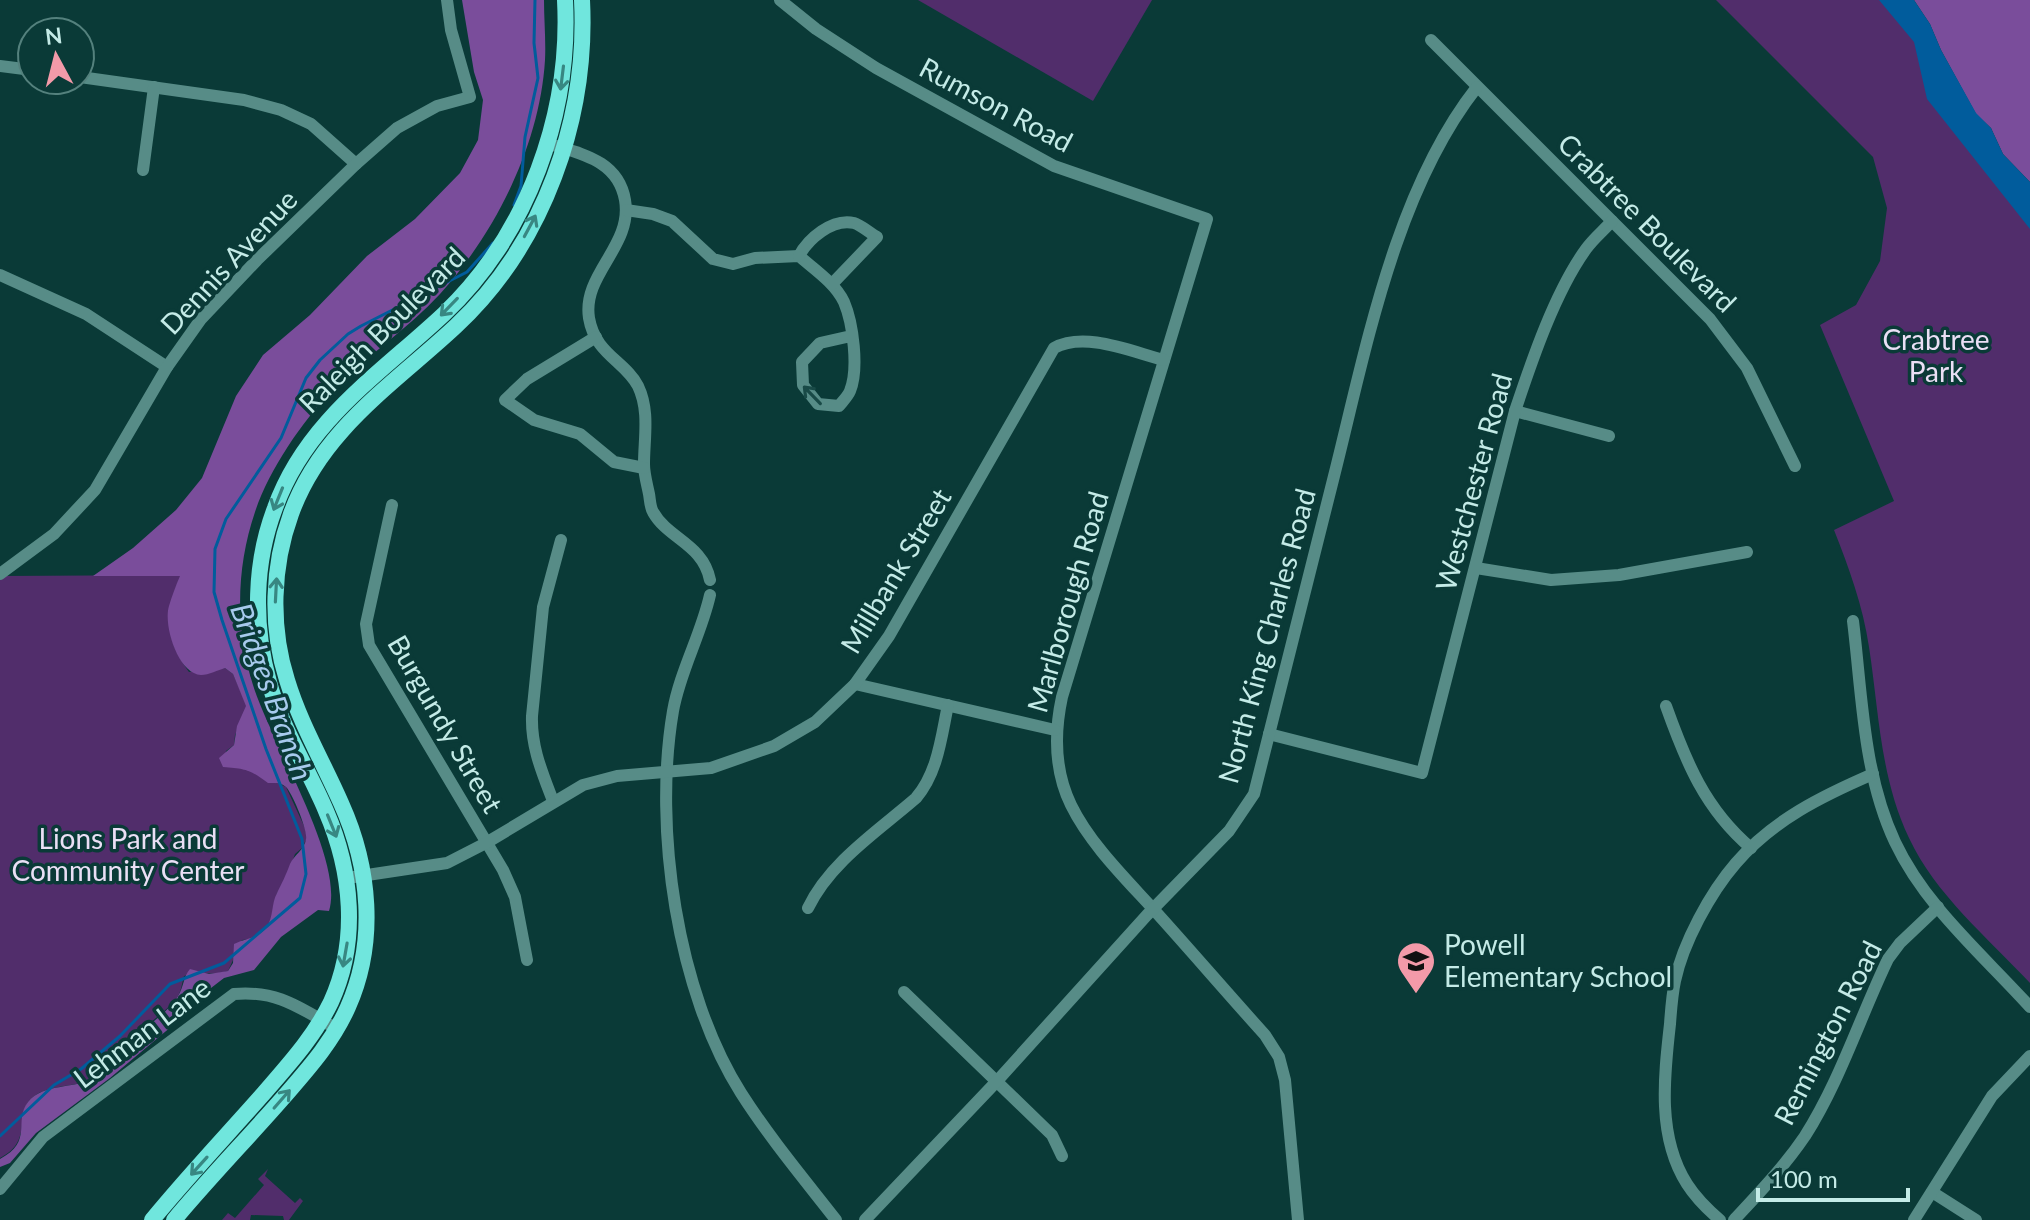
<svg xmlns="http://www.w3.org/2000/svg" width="2030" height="1220" font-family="Lato,sans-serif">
  <rect width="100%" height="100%" fill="#0a3a37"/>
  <g fill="#512d6b">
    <polygon points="918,0 1152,0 1093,101"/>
    <path d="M1716,0H1890L2030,199V983C1988,938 1935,894 1909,838C1880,777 1879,712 1869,647C1863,606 1849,568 1834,530L1894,501L1820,325L1856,305L1880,261L1887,208L1873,157Z"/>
    <path d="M181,575C165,611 164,639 189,672L225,668L233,674L247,706L235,735L234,745L226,751L223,767H243L286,787L305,828L307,838L302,848L295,854L284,884L277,893L273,915L268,925L252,939L242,940L228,971C212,976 200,971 184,976C182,983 181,993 176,999C157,1021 131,1034 112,1057C106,1065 102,1075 92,1079C74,1088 49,1084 33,1097C12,1114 35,1140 0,1158V576Z"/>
    <polygon points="268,1169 265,1176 295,1203 300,1198 303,1201 289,1220 284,1220 283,1216 251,1215 250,1220 222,1220 228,1213 235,1218 264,1185 258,1179"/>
  </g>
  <g fill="#7a4d9b">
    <path d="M462,0H544C544,20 546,41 545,60C540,144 496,232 440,294C408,329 366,356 332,391C302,421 268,472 255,512C236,568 235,629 253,685C269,738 345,860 329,911L318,910L281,937L254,970L224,978L211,988L199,1003L178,1021L110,1078L36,1133L10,1163L0,1167V1159C34,1141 13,1121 28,1102C44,1082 76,1090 96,1077C104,1072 109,1061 115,1054C133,1033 164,1019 178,996C184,987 183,977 190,969L209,974L228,971L233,963L234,944C246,938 256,939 266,928C274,917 271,904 277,893C282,883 286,875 290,864C294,855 305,849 306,839C308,830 292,793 286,787C281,782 274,783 268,783C249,769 246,769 223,767L219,758L234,745L237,726L246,706L233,674L225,668C218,670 209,675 201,675C178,674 163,625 169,606C172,596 176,585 180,576H93L133,548L176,510L202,478L236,396L263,355L310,315L367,256L415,219L460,173L478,140L483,100L474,72Z"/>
    <polygon points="1914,0 2030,0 2030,182 2003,154 1991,128 1976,114 1941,50 1930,24"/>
  </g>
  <polygon fill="#015c9c" points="1879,0 1914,0 1930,24 1941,50 1976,113 1991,128 2003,154 2030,182 2030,229 1927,99 1914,42"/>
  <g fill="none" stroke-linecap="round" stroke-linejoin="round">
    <g stroke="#015c9c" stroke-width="3">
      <polyline points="514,205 521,186 525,137 538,78 534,43 535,0"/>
      <polyline points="0,1136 54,1085 81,1069 120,1036 170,984 224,963 300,898 306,874 302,839 266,749 222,620 214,592 215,549 226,519 281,438 306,378 320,360 348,334 361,326 467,272 493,243"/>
    </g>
    <g stroke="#578c87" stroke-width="12">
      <path d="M780,0L816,29L876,68L1054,166L1207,219L1062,697C1054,734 1054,770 1071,805C1090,844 1126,879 1155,911C1192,952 1228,994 1265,1035L1279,1057L1285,1080L1298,1220"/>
      <polyline points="1431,40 1710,319 1747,368 1795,466"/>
      <polyline points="0,66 32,70"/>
      <polyline points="80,77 244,100 281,110 311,124 356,164"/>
      <path d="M547,143C581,154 618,160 625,200C633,246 582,274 589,318C595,354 625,361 638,386C650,411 644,438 644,464C644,474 647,484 649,494C650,499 650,507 653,512C668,539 703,544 710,580"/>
      <polyline points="143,170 154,87"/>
      <path d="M626,210L653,214L672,221L713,259L733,264L755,258L799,256C814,269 835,283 844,302C853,323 859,369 850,391C848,396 843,401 839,406L818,404L803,385L802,362L820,343L851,336"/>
      <path d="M799,256C808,239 832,218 854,223C861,225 870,233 877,237L832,284"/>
      <polyline points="0,275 86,314 167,367"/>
      <polyline points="596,337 527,379 505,400 534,420 580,434 614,462 644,468"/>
      <polyline points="1515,411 1609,436"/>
      <polyline points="392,505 366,624 369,645 503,870 515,897 527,960"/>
      <polyline points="1476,568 1551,580 1619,575 1747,552"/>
      <polyline points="0,574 54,534 95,490 167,367 201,319 257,260 356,164 397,128 437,106 470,97 451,30 447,0"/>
      <path d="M710,595C701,635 680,671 673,711C653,828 677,992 741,1093C769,1137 804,1179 836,1220"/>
      <path d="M1853,621C1862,694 1863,774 1895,842C1925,906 1983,955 2030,1007"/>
      <polyline points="855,684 1055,730"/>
      <path d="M1666,706C1686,762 1705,809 1751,848"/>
      <path d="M1269,734L1422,773L1515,411C1532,360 1555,292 1586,249C1593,239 1604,230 1612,221"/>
      <path d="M553,801C542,772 531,747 532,716L543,607L561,540"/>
      <path d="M354,877L447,863L486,843L583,785L617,776L711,768L774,746L815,722L855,684L889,636L1054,348C1085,331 1132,352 1164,360"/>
      <path d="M808,908C830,862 878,831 916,798C938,772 941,738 948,705"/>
      <polyline points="904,992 1052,1135 1062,1156"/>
      <path d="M0,1189L43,1137L234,994C278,990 300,1008 337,1029"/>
      <polyline points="1932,1192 1976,1220"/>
      <path d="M865,1220L998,1080L1147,915L1229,831L1254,794C1280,688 1308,582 1334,476C1366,349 1395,191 1477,87"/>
      <path d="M1720,1220C1707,1209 1696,1198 1687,1184C1657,1137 1664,1077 1670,1024C1671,1010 1672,995 1675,981C1683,943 1710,893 1736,863C1773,820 1822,796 1873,774"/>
      <path d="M1734,1220C1759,1193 1784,1167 1805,1136C1840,1081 1860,1017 1888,959L1900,943L1938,907"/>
      <polyline points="1914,1220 1992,1096 2030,1056"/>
    </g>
    <g stroke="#70e6dd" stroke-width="16">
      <path d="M152,1220C188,1176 227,1135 264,1093C289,1064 314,1037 331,1002C359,941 352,871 326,811C308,768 281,727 269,682C253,625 254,563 275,508C306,421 380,374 444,314C528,234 571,114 565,0"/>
      <path d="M174,1220C209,1178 247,1139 282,1099C307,1070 332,1043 348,1007C377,942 370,867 341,803C323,762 300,723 287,680C270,627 272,566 291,514C321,430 394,384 456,326C544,244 588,118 582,0"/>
    </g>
  </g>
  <defs><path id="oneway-shaft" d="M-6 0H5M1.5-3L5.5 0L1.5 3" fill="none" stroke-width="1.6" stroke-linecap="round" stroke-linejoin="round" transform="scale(2)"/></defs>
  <g stroke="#388782">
    <use href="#oneway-shaft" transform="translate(562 78) rotate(97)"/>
    <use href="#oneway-shaft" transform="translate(530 226) rotate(-62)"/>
    <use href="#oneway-shaft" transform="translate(449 307) rotate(134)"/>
    <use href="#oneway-shaft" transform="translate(278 499) rotate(112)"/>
    <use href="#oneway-shaft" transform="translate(276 590) rotate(-87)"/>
    <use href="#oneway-shaft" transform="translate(332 826) rotate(68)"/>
    <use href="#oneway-shaft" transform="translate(345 955) rotate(100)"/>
    <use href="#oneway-shaft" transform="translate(282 1099) rotate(-49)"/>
    <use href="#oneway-shaft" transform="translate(199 1166) rotate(132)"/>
  </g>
  <use stroke="#194a47" href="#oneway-shaft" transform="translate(812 395) rotate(-134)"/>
  <defs>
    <symbol id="school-pin" viewBox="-11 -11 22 30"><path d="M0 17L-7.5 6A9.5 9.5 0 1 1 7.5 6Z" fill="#f39aa9" stroke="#0a3a37"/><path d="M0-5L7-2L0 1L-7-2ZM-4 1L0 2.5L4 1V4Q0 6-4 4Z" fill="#111"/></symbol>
  </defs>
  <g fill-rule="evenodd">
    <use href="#school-pin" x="1394" y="939" width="44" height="60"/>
  </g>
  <g text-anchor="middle" stroke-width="7" stroke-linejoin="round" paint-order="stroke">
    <g font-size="28" fill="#c4ebe7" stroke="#0a3a37">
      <text transform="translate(996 105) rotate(28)" y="10">Rumson Road</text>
      <text transform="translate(1647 223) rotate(45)" y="10">Crabtree Boulevard</text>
      <text transform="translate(229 262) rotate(-47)" y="10">Dennis Avenue</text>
      <text transform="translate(382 330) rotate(-45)" y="10">Raleigh Boulevard</text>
      <text transform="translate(1474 482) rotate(-75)" y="10">Westchester Road</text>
      <text transform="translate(896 571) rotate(-59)" y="10">Millbank Street</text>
      <text transform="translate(1068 602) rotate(-74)" y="10">Marlborough Road</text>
      <text transform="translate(1267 636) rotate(-75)" y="10">North King Charles Road</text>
      <text transform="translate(445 724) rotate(60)" y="10">Burgundy Street</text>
      <text transform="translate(142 1033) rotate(-37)" y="10">Lehman Lane</text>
      <text transform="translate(1828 1033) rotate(-63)" y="10">Remington Road</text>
    </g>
    <g font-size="28" fill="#eadff5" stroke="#0a3a37">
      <text x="1936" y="350">Crabtree<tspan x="1936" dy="32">Park</tspan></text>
      <text x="128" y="849">Lions Park and<tspan x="128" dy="32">Community Center</tspan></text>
    </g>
    <g font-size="28" fill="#c4ebe7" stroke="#0a3a37" text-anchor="start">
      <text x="1444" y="955">Powell<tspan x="1444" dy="32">Elementary School</tspan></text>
    </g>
    <g font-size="30" font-style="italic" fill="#a7caed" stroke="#0a3a37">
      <text transform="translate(271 692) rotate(70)" y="10">Bridges Branch</text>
    </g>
  </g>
  <g transform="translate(56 56) rotate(353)"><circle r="38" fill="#0a3a37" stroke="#54817d" stroke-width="2"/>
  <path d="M0-6L14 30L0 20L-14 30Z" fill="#f39aa9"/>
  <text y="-12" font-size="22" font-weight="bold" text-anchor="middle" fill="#c4ebe7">N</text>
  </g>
  <path d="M1758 1188v12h150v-12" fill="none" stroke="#c4ebe7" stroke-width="4"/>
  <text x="1770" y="1188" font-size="24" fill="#c4ebe7" stroke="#0a3a37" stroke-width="6" paint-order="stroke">100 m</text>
</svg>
